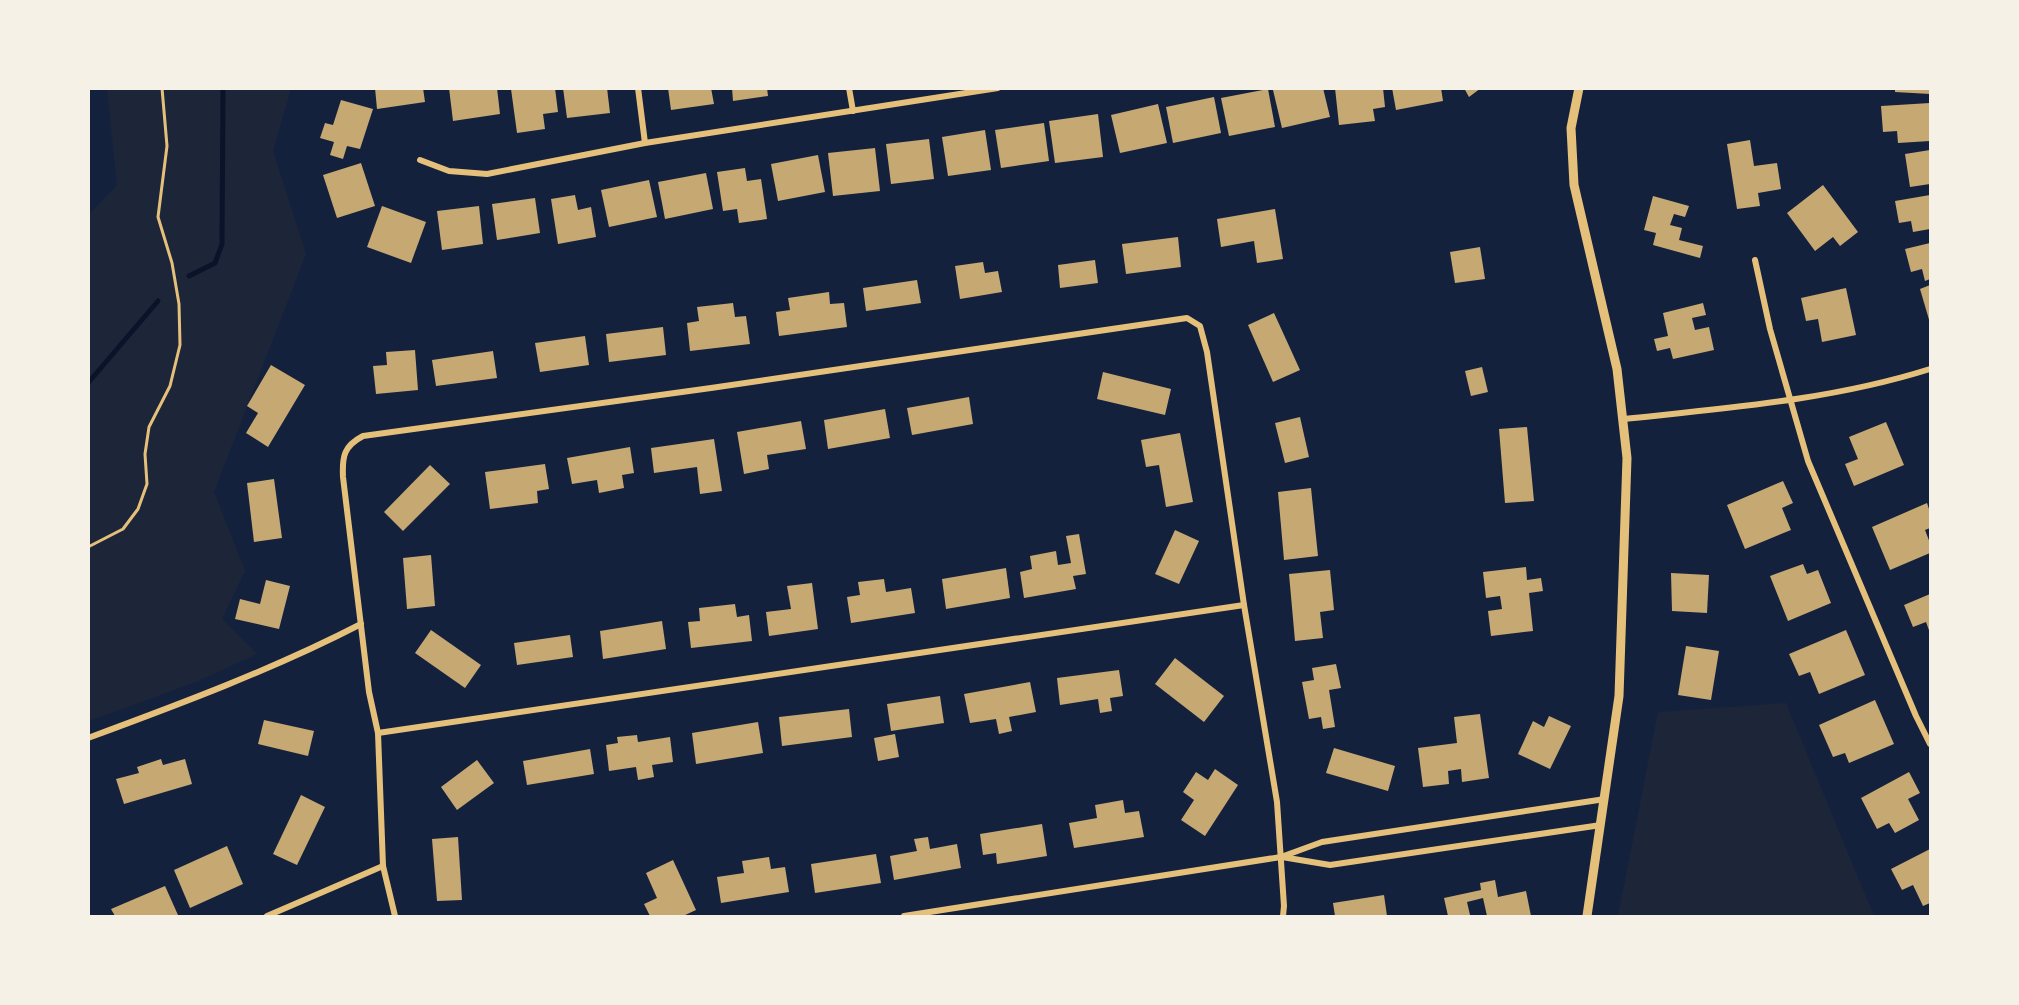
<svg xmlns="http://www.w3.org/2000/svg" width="2019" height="1005" font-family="Arial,sans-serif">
  <rect width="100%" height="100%" fill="#14213d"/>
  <g fill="#1d2539">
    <polygon points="107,89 291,89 273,151 306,254 214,492 245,571 222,619 257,654 196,682 89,721 88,215 117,185"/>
    <polygon points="1786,703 1874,916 1618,916 1658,712"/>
  </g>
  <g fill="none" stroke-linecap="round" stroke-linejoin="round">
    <g stroke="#0b132b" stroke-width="5">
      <polyline points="189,276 215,263 222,244 223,88"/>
      <polyline points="88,383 158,301"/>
    </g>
  </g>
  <g fill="#c6a872">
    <polygon points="375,88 423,88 425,102 377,109"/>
    <polygon points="449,88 497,88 500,114 453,121"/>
    <polygon points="555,88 558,112 543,114 545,129 517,133 511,89"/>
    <polygon points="563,88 607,88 610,113 567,118"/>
    <polygon points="668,88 711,88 714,104 671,110"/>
    <polygon points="732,88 767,88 768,96 733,101"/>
    <polygon points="1282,88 1323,88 1330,117 1282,128 1273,90"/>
    <polygon points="1335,88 1383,88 1385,107 1373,109 1375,121 1339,125"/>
    <polygon points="1392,88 1441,88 1443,101 1396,110"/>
    <polygon points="1464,88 1481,88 1469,97"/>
    <polygon points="1895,88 1930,88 1930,94 1895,92"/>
    <polygon points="1268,89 1275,127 1229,136 1221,98"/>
    <polygon points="1214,97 1221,133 1173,143 1166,107"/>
    <polygon points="341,100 373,109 360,149 347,146 343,159 330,155 334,142 320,138 325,123 333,125"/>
    <polygon points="1930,103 1930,141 1898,143 1897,131 1883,132 1881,106"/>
    <polygon points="1158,104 1167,143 1120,153 1111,115"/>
    <polygon points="1098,114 1103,157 1055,163 1049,121"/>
    <polygon points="1044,123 1049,161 1001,168 995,130"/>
    <polygon points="985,130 991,170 948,176 942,137"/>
    <polygon points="929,139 934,179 891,184 886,144"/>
    <polygon points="1750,140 1754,166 1777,163 1781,189 1758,193 1760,206 1737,209 1727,144"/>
    <polygon points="875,148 880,191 833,196 828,153"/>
    <polygon points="1930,150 1930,184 1910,187 1905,154"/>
    <polygon points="818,155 825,192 778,201 771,164"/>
    <polygon points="361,163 375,206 337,218 323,175"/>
    <polygon points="745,168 747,181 761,179 767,219 739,223 737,209 723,211 717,172"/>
    <polygon points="706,173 713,209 665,219 658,182"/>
    <polygon points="649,180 657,217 609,227 601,190"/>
    <polygon points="1823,185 1858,232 1840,246 1833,237 1815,251 1787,213"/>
    <polygon points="575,195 578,210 591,207 596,237 558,244 551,199"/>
    <polygon points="1930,195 1930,229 1913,232 1911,221 1899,223 1895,201"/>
    <polygon points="1653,196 1689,206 1685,217 1674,214 1670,225 1682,228 1679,240 1703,246 1700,258 1653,245 1656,233 1644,230"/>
    <polygon points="535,198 540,233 497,240 492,204"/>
    <polygon points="382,206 426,222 411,263 367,247"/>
    <polygon points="479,206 483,244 442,250 437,211"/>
    <polygon points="1275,209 1283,259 1257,263 1254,241 1221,247 1217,219"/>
    <polygon points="1178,237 1181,267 1126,274 1122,244"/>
    <polygon points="1930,243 1930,279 1925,281 1922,269 1911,272 1905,249"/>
    <polygon points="1480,247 1485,279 1455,283 1450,252"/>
    <polygon points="1095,260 1098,283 1060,288 1058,265"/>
    <polygon points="983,262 985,273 998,271 1002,292 960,299 955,266"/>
    <polygon points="917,280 921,303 866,311 863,288"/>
    <polygon points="1930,285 1930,323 1920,289"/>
    <polygon points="1846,288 1856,335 1822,342 1818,319 1806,321 1801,298"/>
    <polygon points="829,292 830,304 844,303 847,327 779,336 776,312 790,310 788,298"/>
    <polygon points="733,303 735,317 746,316 750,344 690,351 687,323 699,321 697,307"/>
    <polygon points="1703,303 1706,315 1692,318 1695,330 1709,327 1714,350 1673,359 1670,348 1657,351 1654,339 1668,336 1663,313"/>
    <polygon points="1274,313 1300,370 1273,382 1248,325"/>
    <polygon points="663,327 666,355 609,362 606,334"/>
    <polygon points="585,336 589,365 540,372 535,343"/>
    <polygon points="415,350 418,390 376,394 373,366 387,365 386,352"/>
    <polygon points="493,351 497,378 436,386 432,360"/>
    <polygon points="271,365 305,385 268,447 246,433 258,413 247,406"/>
    <polygon points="1482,367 1488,392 1471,396 1465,371"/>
    <polygon points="1103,372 1171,389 1165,415 1097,399"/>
    <polygon points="969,397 973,424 912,435 907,408"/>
    <polygon points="885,409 890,438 828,449 824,420"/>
    <polygon points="1300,417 1309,457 1285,463 1275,423"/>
    <polygon points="801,421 806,449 767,455 769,469 744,474 737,432"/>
    <polygon points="1886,422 1904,465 1854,486 1845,464 1858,459 1849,437"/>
    <polygon points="1527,427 1534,501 1505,503 1499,429"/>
    <polygon points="1180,433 1193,502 1166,507 1159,465 1146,467 1141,440"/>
    <polygon points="714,439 722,491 700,494 697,467 654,473 651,448"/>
    <polygon points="630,447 634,473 622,475 624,488 599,493 597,480 572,484 567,458"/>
    <polygon points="545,464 549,489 537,491 538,503 490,509 485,472"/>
    <polygon points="430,465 450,484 403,531 384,512"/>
    <polygon points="274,479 282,538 254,542 247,483"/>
    <polygon points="1783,481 1793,503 1782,508 1791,530 1745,549 1727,505"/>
    <polygon points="1311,488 1318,556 1284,560 1278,492"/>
    <polygon points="1927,503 1930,512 1930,528 1925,530 1930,543 1930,553 1890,570 1872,527"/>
    <polygon points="1175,530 1199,541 1179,584 1155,574"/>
    <polygon points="1079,534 1086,574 1073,576 1076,589 1024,598 1020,572 1032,569 1030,556 1056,551 1058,565 1071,563 1066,536"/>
    <polygon points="431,555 435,606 407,609 403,558"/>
    <polygon points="1803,564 1807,574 1818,570 1831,603 1788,621 1770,576"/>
    <polygon points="1526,567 1527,580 1541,578 1543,591 1529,593 1533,631 1491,636 1488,611 1502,609 1500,596 1486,598 1483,572"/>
    <polygon points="1006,568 1010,598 946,609 942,579"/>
    <polygon points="1330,570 1334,610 1320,612 1323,638 1295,641 1289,574"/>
    <polygon points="1671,573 1709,575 1707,613 1672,611"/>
    <polygon points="884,579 886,592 911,588 915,613 851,623 847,597 860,595 858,582"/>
    <polygon points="266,580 290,586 279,629 235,619 240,599 260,604"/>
    <polygon points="812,583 818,629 769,636 766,612 791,609 787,586"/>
    <polygon points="1930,594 1930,633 1926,622 1913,627 1904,605"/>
    <polygon points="735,604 737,617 749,615 752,641 691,648 688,622 700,621 699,608"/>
    <polygon points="662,621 666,649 603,659 600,631"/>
    <polygon points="431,630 481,665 465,688 415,653"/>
    <polygon points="1846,630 1865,675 1819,694 1810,672 1799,676 1789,654"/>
    <polygon points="570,635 573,657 517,665 514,643"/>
    <polygon points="1686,646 1719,651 1711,700 1678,695"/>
    <polygon points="1175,658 1224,696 1204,722 1155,684"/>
    <polygon points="1336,664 1341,688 1329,690 1335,727 1323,729 1321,717 1309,719 1302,682 1314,680 1312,668"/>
    <polygon points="1119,670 1123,696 1110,698 1112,711 1100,713 1098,699 1060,705 1057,678"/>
    <polygon points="1030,682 1036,712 1009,717 1012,731 999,734 996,719 970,723 964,694"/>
    <polygon points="940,696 944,723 891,731 887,704"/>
    <polygon points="1875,700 1894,744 1849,763 1845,753 1833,757 1819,725"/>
    <polygon points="849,709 852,737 782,746 779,717"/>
    <polygon points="1480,714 1489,778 1462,782 1461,769 1448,771 1449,784 1423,787 1418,748 1457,743 1454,717"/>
    <polygon points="1549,716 1571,726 1550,769 1518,754 1533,721 1544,727"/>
    <polygon points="264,720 314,731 308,756 258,744"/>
    <polygon points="758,722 763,753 696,764 692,733"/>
    <polygon points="895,734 899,757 878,761 874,738"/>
    <polygon points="637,735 638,742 670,737 673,762 652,765 654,777 638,780 636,767 609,771 606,745 618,743 617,737"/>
    <polygon points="1334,748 1395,766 1388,791 1326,773"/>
    <polygon points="590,749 594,774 527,785 523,761"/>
    <polygon points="161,759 163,765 185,759 192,784 124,804 116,779 139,773 137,767"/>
    <polygon points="477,760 494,783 457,810 441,787"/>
    <polygon points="1215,769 1238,785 1205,836 1181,820 1194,800 1183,792 1196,772 1208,780"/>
    <polygon points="1909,772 1920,793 1908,799 1919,820 1895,833 1889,823 1877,829 1861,798"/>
    <polygon points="301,795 325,807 297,865 273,854"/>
    <polygon points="1123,800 1125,813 1139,811 1144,837 1074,848 1069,823 1097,818 1095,805"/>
    <polygon points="1042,824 1047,856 997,864 996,853 983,855 980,834"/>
    <polygon points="458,837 462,900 437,901 432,839"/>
    <polygon points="928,837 930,849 957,844 961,868 894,880 890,856 917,851 914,839"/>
    <polygon points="227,846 243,884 190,908 174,870"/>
    <polygon points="1930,849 1930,903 1923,906 1913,885 1902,890 1891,869"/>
    <polygon points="876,854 881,883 815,893 811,864"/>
    <polygon points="769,857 771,869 785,867 789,892 721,903 717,877 744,873 742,861"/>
    <polygon points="673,860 696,910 683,916 650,916 644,904 657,898 646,873"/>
    <polygon points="1495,880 1498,897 1526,891 1531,916 1487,916 1483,898 1467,902 1470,915 1448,916 1444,898 1481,890 1480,883"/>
    <polygon points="165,886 178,915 115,916 111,909"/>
    <polygon points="1384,895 1387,916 1335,916 1333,903"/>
  </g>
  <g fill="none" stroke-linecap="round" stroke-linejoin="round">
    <polyline stroke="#e5c07b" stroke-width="3" points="88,547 123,529 138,509 147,484 145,454 149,427 170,386 180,345 179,304 172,263 158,217 167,146 162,88"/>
    <g stroke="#e5c07b" stroke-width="6">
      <polyline points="638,88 645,143"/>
      <polyline points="849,88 853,111"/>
      <polyline points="420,160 449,171 487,174 645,143 998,88"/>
      <polyline points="1755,260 1770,329 1808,461 1916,716 1930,744"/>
      <path d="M1624,419C1727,408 1832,400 1930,369"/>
      <polyline points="378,733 1244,605"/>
      <path d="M88,738C180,704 274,669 361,624"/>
      <polyline points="1282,857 1330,865 1601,825"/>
      <polyline points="267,916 383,866"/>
      <path d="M395,916L383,866L378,733L369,692L343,477C342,456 344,446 363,436L711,388L1187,318L1200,326L1207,352L1244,605L1277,802L1284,906L1283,916"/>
      <polyline points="904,916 1281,857 1322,842 1605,799"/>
    </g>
    <polyline stroke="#e5c07b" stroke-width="9" points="1579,88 1571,128 1574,185 1617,369 1627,458 1619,696 1587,916"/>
  </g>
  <rect width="2019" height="1005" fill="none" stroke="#f6f1e7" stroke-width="180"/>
</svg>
